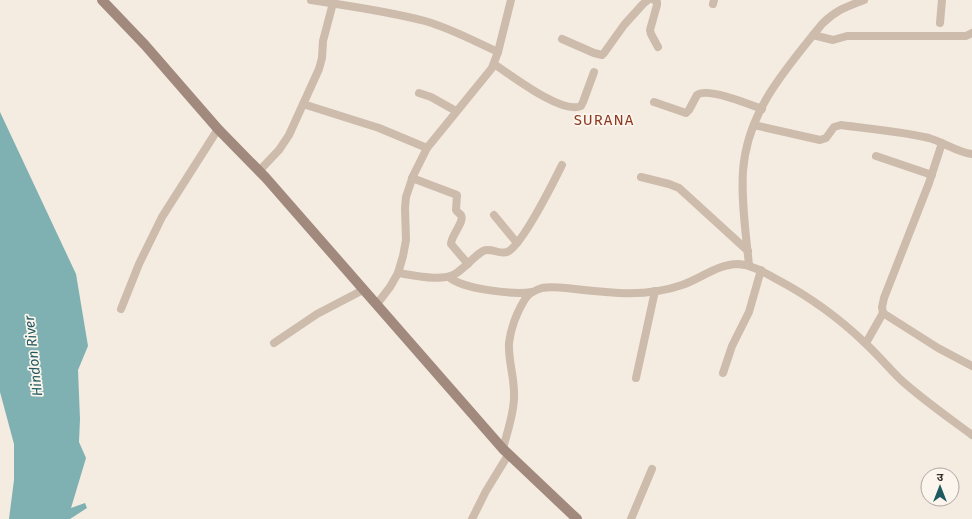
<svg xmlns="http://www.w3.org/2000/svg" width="972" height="519" font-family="'Fira Sans','Noto Sans Devanagari',sans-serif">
  <rect width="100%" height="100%" fill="#f4ebe1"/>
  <polygon fill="#7fb0b2" points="0,112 76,274 88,346 78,370 80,419 79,442 86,458 71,508 85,503 87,508 70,519 9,519 14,480 14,444 0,392"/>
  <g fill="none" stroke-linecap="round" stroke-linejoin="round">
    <g stroke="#cdbbac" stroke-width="8">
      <path d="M311,0C349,6 387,11 425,21C450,28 474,41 498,52"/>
      <polyline points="654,0 657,2 657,5 650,30 651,34 658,47"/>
      <polyline points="713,4 714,0"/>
      <polyline points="940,23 942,0"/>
      <polyline points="813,35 833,40 847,36 966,36 972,33"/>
      <polyline points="562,39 594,53 602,55 604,53 624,25 643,4 648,0"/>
      <path d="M494,64C511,75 562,115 581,106L583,102L594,72"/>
      <polyline points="419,93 431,97 456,111"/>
      <path d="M654,102L686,113L689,110L697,95C707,87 749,104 762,109"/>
      <polyline points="303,104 379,128 427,148"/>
      <path d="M754,125L820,140L826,138L834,127L841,125C870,129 900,131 929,138C943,142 959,153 972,154"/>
      <polyline points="876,156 932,175"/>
      <polyline points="259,171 279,150 289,135 319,69 322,58 323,41 333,3"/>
      <polyline points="641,177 669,184 679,188 748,251"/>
      <path d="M412,178L457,195L456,210C457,212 459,213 461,215C465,222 451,235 451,244L468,264"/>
      <polyline points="494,215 517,243"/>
      <path d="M749,265C746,235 741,201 743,171C747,111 786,69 822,24C836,10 846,7 864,0"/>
      <path d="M398,273C413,275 441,282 455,274C465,268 473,257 483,251C491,247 499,255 507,252C522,246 554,181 562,165"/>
      <path d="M449,277C462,289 514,295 532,292"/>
      <polyline points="377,304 390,287 398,273 403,256 406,240 405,208 406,197 413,176 427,148 492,68 498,52 511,0"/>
      <polyline points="121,309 139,264 162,217 218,129"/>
      <polyline points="883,313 882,307 884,298 929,183 942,143"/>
      <polyline points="274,343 317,314 363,290"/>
      <polyline points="866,343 883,313 938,348 972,366"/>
      <polyline points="723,373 732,346 749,312 761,270"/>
      <polyline points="636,378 655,291"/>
      <path d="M503,449C507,432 514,414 514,397C515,379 508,361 509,343C511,327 517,312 525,299C529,293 535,290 542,288C553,286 564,288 575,289C590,291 604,292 619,293C640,294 662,292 682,285C700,279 718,264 738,264C753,265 765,273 778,280C810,297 839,318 865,343C877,354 888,367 900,379C923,400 948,417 972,435"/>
      <polyline points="472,519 486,491 508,455"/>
      <polyline points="631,519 652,469"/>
    </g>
    <polyline stroke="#a18a7d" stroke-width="10" points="102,0 145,45 218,129 266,178 503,449 577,519"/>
  </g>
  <g text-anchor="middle" stroke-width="3.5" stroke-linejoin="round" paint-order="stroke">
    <g font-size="14" font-style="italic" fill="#1f5a5e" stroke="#fbf5ee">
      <text transform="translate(33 356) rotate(-96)" y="5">Hindon River</text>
    </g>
    <g font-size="15" letter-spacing="1" fill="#8c3b22" stroke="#fbf5ee">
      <text x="604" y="125">SURANA</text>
    </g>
  </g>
  <g transform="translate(940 487)"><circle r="19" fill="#fbf5ee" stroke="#aea6a0"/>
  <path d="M0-3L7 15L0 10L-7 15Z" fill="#1f5a5e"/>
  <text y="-6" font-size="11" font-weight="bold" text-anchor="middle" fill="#3b302b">उ</text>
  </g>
</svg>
